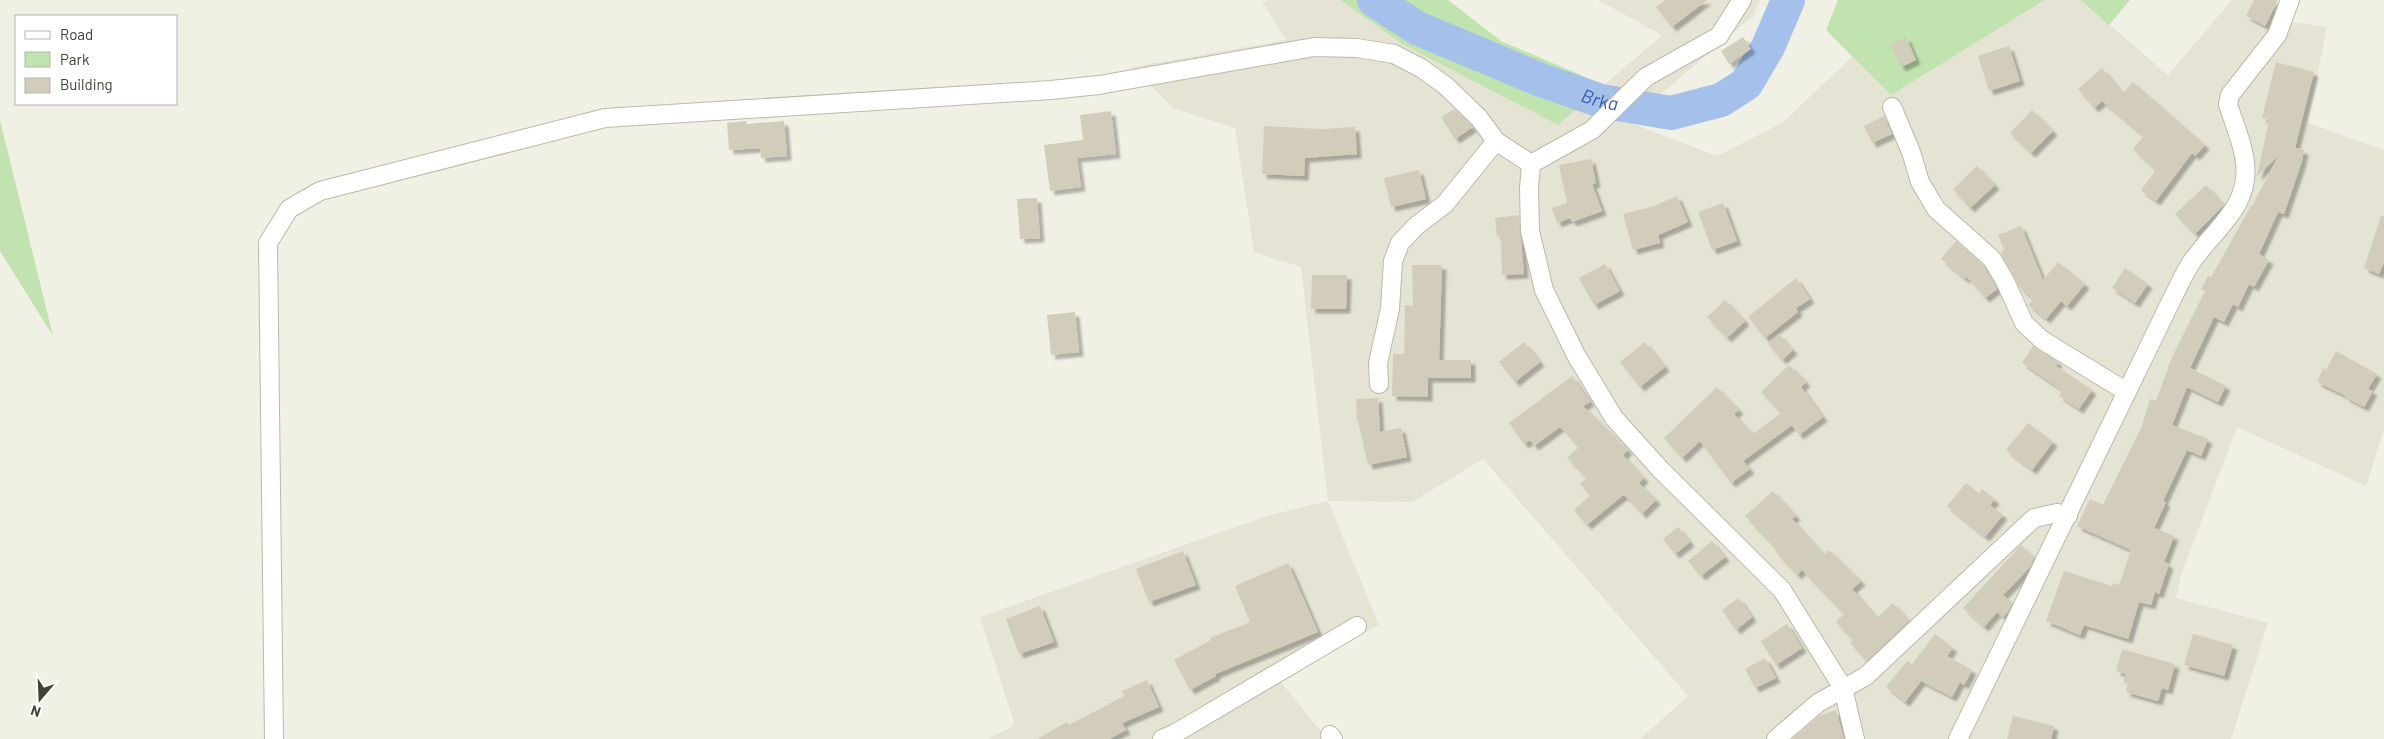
<svg xmlns="http://www.w3.org/2000/svg" width="2384" height="739" font-family="Barlow,sans-serif">
  <defs>
    <filter id="shadow"><feDropShadow dx="4.5" dy="4.5" stdDeviation="1" flood-color="#0004"/></filter>
  </defs>
  <rect width="100%" height="100%" fill="#f1f0e5"/>
  <polygon fill="#e5e3d3" points="1273,0 1340,0 1402,44 1558,125 1662,35 1598,0 1760,0 1754,15 1663,92 1633,124 1717,156 1782,123 1853,56 1891,95 2045,0 2081,0 2168,75 2232,0 2256,0 2293,22 2327,27 2308,123 2384,150 2384,429 2366,486 2237,427 2181,575 2176,598 2268,623 2231,739 1640,739 1688,696 1483,459 1412,502 1328,501 1379,625 1280,681 1327,739 988,739 1015,725 980,617 1267,516 1328,501 1301,267 1254,252 1235,128 1173,108 1132,67 1286,40 1262,1"/>
  <g fill="#c1e3b0">
    <polygon points="1340,0 1448,0 1501,41 1604,85 1558,125 1402,44"/>
    <polygon points="1838,0 2045,0 1891,95 1826,30"/>
    <polygon points="2081,0 2130,0 2109,25"/>
    <polygon points="0,120 53,336 0,251"/>
  </g>
  <g fill="none" stroke-linecap="round" stroke-linejoin="round">
    <path stroke="#a4c0eb" stroke-width="34" id="s1" d="M1374,0L1417,28L1541,80L1601,101L1671,113L1721,100L1746,84L1768,47L1788,0"/>
  </g>
  <g fill="#d2cdbb" filter="url(#shadow)">
    <polygon points="1665,0 1707,0 1672,27 1656,7"/>
    <polygon points="2254,0 2278,0 2265,26 2246,16"/>
    <polygon points="1743,37 1751,49 1729,64 1721,51"/>
    <polygon points="1906,37 1916,60 1901,67 1890,44"/>
    <polygon points="2009,46 2020,81 1989,91 1978,56"/>
    <polygon points="2276,62 2314,72 2295,148 2304,150 2302,161 2284,214 2278,212 2259,254 2269,260 2254,287 2249,284 2238,307 2233,304 2224,322 2214,317 2190,368 2226,386 2218,402 2187,387 2172,425 2208,439 2201,456 2187,450 2163,501 2166,502 2154,528 2174,536 2164,562 2169,564 2159,594 2155,592 2151,605 2139,602 2128,639 2084,625 2080,635 2046,621 2064,571 2112,586 2113,583 2119,585 2131,550 2077,526 2090,499 2103,505 2142,426 2150,399 2156,401 2172,357 2205,291 2201,289 2208,276 2211,277 2251,206 2252,206 2279,155 2257,176 2269,120 2262,118"/>
    <polygon points="2102,68 2123,94 2133,82 2205,145 2195,156 2192,153 2156,201 2141,190 2156,170 2133,149 2144,136 2102,101 2094,108 2078,89"/>
    <polygon points="1454,109 1473,127 1455,139 1441,117"/>
    <polygon points="2032,110 2053,131 2031,153 2010,133"/>
    <polygon points="1111,111 1116,154 1077,158 1081,187 1050,191 1044,145 1083,140 1080,115"/>
    <polygon points="1884,116 1892,134 1872,143 1864,126"/>
    <polygon points="746,121 747,124 784,121 787,156 761,158 760,148 729,150 727,123"/>
    <polygon points="1264,126 1321,129 1355,127 1357,154 1305,158 1304,176 1262,174"/>
    <polygon points="1591,159 1596,183 1592,184 1602,211 1572,222 1570,218 1557,223 1552,208 1567,203 1559,165"/>
    <polygon points="1977,166 1995,185 1970,208 1953,189"/>
    <polygon points="1419,170 1426,199 1391,207 1384,178"/>
    <polygon points="2206,185 2224,205 2195,234 2175,214"/>
    <polygon points="1677,196 1688,222 1658,235 1660,243 1633,250 1623,214 1654,206"/>
    <polygon points="1037,198 1040,238 1020,239 1017,199"/>
    <polygon points="1723,203 1737,241 1712,250 1698,212"/>
    <polygon points="1519,215 1524,274 1502,275 1501,236 1497,237 1495,218"/>
    <polygon points="2381,216 2384,216 2384,262 2379,274 2364,268"/>
    <polygon points="2021,226 2043,280 2058,262 2085,284 2067,306 2061,301 2046,319 2028,305 2034,299 2020,288 2001,253 2004,250 1998,235"/>
    <polygon points="1956,241 1984,266 1996,286 1997,289 1985,298 1967,277 1965,279 1941,259"/>
    <polygon points="1605,264 1620,291 1594,305 1579,278"/>
    <polygon points="1412,265 1442,265 1439,360 1471,360 1471,378 1428,378 1428,397 1392,396 1393,354 1404,354 1405,305 1413,306"/>
    <polygon points="2125,268 2148,284 2135,303 2112,288"/>
    <polygon points="1312,275 1347,275 1346,309 1311,309"/>
    <polygon points="1796,278 1810,299 1796,308 1798,312 1765,338 1748,317"/>
    <polygon points="1725,300 1745,321 1727,338 1707,317"/>
    <polygon points="1075,312 1079,352 1051,355 1047,315"/>
    <polygon points="1779,334 1793,350 1782,360 1768,344"/>
    <polygon points="1524,342 1540,362 1515,382 1499,362"/>
    <polygon points="1645,342 1665,367 1640,387 1620,362"/>
    <polygon points="2033,346 2058,362 2056,366 2092,390 2079,409 2059,396 2062,390 2022,363"/>
    <polygon points="2336,351 2377,374 2368,389 2373,391 2364,407 2345,397 2346,396 2317,382 2323,368 2326,370"/>
    <polygon points="1789,365 1806,382 1801,387 1823,417 1799,435 1792,425 1743,461 1750,469 1731,483 1700,441 1682,458 1664,438 1717,387 1739,410 1734,414 1753,434 1781,413 1761,392"/>
    <polygon points="1572,376 1590,402 1583,406 1628,450 1623,455 1644,478 1639,483 1656,500 1642,514 1625,496 1622,496 1587,525 1574,510 1591,495 1580,484 1587,478 1567,458 1579,447 1560,427 1534,446 1530,440 1524,444 1509,423"/>
    <polygon points="1378,398 1380,432 1401,428 1407,457 1368,465 1358,421 1357,421 1356,399"/>
    <polygon points="2028,423 2053,442 2032,470 2006,450"/>
    <polygon points="1966,483 1979,494 1982,489 1995,500 1990,505 2003,515 1985,537 1947,506"/>
    <polygon points="1773,491 1796,516 1792,519 1824,555 1829,550 1861,581 1852,589 1877,618 1893,603 1909,621 1867,661 1850,643 1853,640 1836,622 1844,614 1802,570 1797,575 1775,551 1776,549 1745,516"/>
    <polygon points="1678,527 1690,542 1675,554 1663,539"/>
    <polygon points="1712,541 1725,557 1701,576 1688,561"/>
    <polygon points="2021,545 2034,557 2030,567 2003,595 2012,603 2008,612 2003,617 1997,612 1984,627 1963,608"/>
    <polygon points="1183,551 1196,585 1149,602 1136,569"/>
    <polygon points="1288,563 1318,632 1215,674 1216,676 1190,690 1174,660 1211,640 1210,638 1250,622 1235,586"/>
    <polygon points="1739,598 1752,617 1736,630 1722,610"/>
    <polygon points="1040,606 1054,642 1019,654 1006,619"/>
    <polygon points="1787,624 1802,648 1776,665 1761,641"/>
    <polygon points="1935,634 1953,648 1947,656 1972,670 1964,685 1960,682 1952,697 1921,681 1905,702 1886,687 1907,661 1912,664"/>
    <polygon points="2193,634 2233,645 2224,676 2184,665"/>
    <polygon points="2122,649 2175,664 2168,690 2162,688 2158,701 2126,692 2128,684 2123,682 2126,674 2116,671"/>
    <polygon points="1765,658 1776,678 1755,688 1745,669"/>
    <polygon points="1147,680 1159,707 1122,723 1126,730 1109,739 1037,739 1067,722 1069,725 1124,696 1122,691"/>
    <polygon points="1836,710 1844,739 1792,739 1819,716"/>
    <polygon points="2013,716 2054,726 2051,739 2007,739"/>
  </g>
  <g fill="none" stroke-linecap="round" stroke-linejoin="round">
    <defs>
      <g id="minor">
        <polyline points="1742,0 1719,36 1646,77 1592,130 1531,164 1529,188 1530,231 1544,290 1576,355 1614,418 1660,469 1782,590 1843,688 1855,739"/>
        <polyline points="1892,107 1911,152 1920,182 1936,209 1992,259 2005,281 2024,323 2042,340 2127,392"/>
        <polyline points="1379,384 1378,363 1390,309 1393,261 1400,243 1416,226 1445,204 1496,141"/>
        <polyline points="1330,735 1333,739"/>
        <polyline points="274,739 268,243 289,209 320,191 605,118 1051,90 1099,85 1314,47 1357,48 1394,54 1421,68 1446,86 1479,118 1496,141 1531,164"/>
        <polyline points="1162,739 1174,734 1357,626"/>
        <polyline points="1776,739 1818,703 1866,676 2034,518 2057,513 2068,516"/>
        <path d="M1958,739L2173,297C2179,286 2184,273 2191,263C2214,228 2254,206 2244,156C2241,138 2233,121 2228,104L2230,95L2277,35L2290,0"/>
      </g>
    </defs>
    <use href="#minor" stroke="#bcb9a8" stroke-width="20"/>
    <use href="#minor" stroke="#fff" stroke-width="18"/>
  </g>
  <g text-anchor="middle" stroke-width="5" stroke-linejoin="round" paint-order="stroke">
    <g font-size="19" font-style="italic" fill="#3660a7" stroke="#fff">
      <text dy="7" stroke="none"><textPath href="#s1" startOffset="248">Brka</textPath></text>
    </g>
  </g>
  <rect x="15" y="15" width="162" height="90" fill="#ffffff" stroke="#b4b3ae"/>
  <rect x="25" y="31" width="25" height="8" fill="#ffffff" stroke="#b4b3ae"/>
  <text x="60" y="40" font-size="15" fill="#434035">Road</text>
  <rect x="25" y="52" width="25" height="15" fill="#c1e3b0" stroke="#b4b3ae"/>
  <text x="60" y="65" font-size="15" fill="#434035">Park</text>
  <rect x="25" y="78" width="25" height="15" fill="#d2cdbb" stroke="#b4b3ae"/>
  <text x="60" y="90" font-size="15" fill="#434035">Building</text>
  <g transform="translate(40 699) rotate(199)" stroke="#ffffff" stroke-width="4" paint-order="stroke">
  <path d="M0-4L9 19L0 12L-9 19Z" fill="#434035"/>
  <text y="-8" font-size="14" font-weight="bold" text-anchor="middle" fill="#434035">N</text>
  </g>
</svg>
